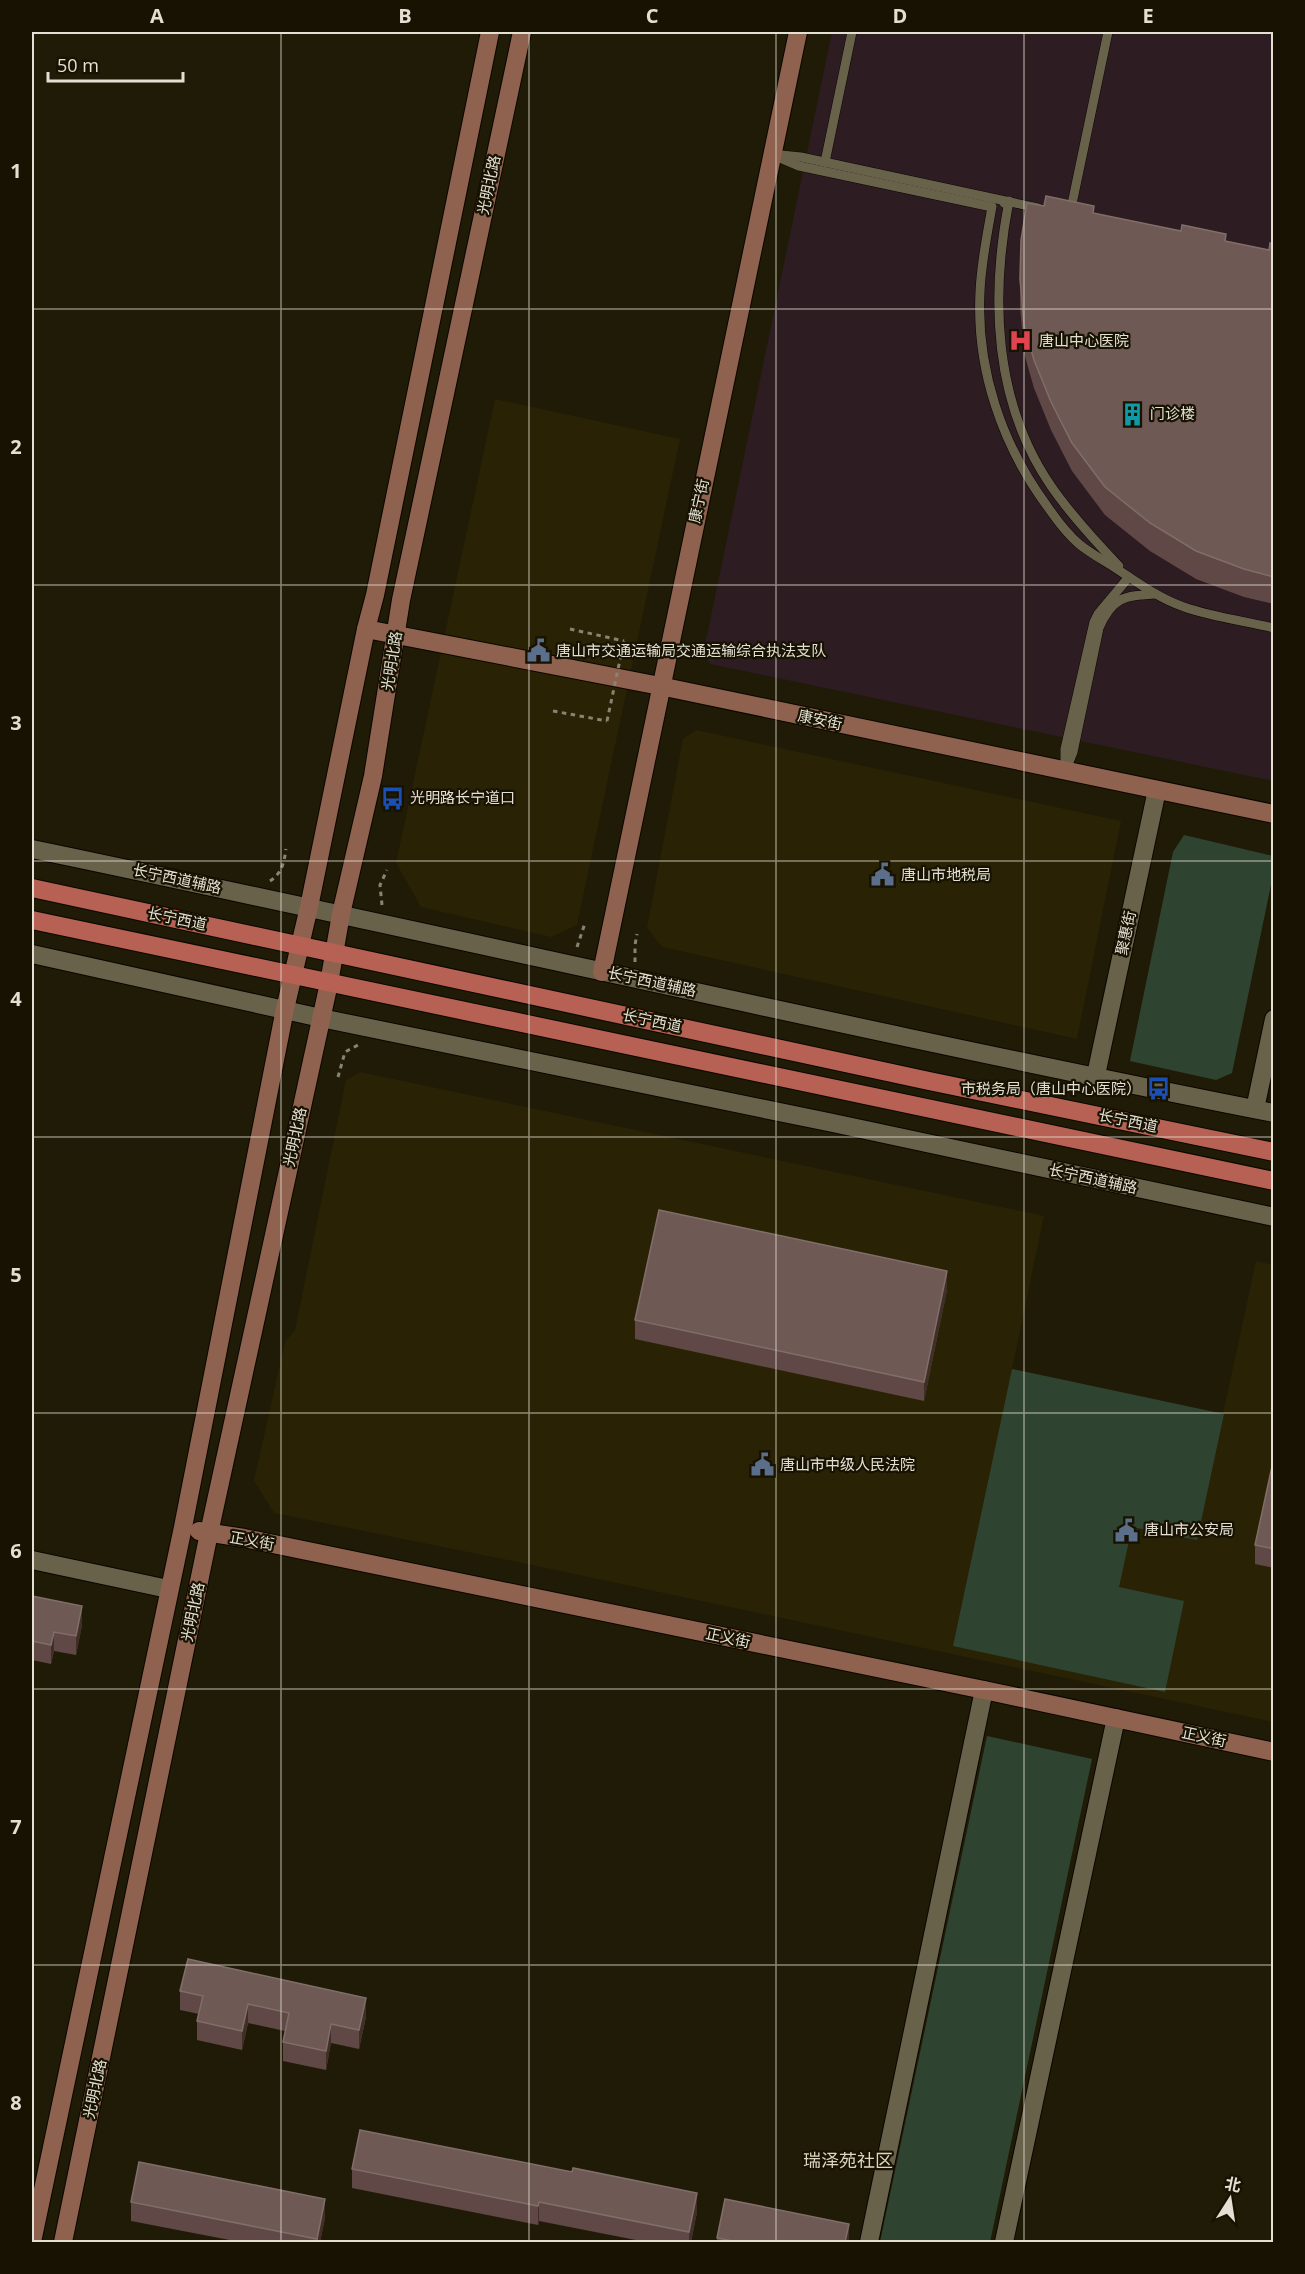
<svg xmlns="http://www.w3.org/2000/svg" width="1305" height="2274" font-family="'Open Sans','Noto Sans SC',sans-serif">
  <rect width="100%" height="100%" fill="#201b06"/>
  <g fill="#292205">
    <polygon points="495,399 680,439 577,925 551,937 421,907 396,863"/>
    <polygon points="696,730 1121,821 1077,1039 662,947 647,928 683,739"/>
    <polygon points="360,1072 1044,1216 1012,1369 1223,1414 1256,1261 1273,1265 1273,1722 513,1561 274,1513 254,1481 285,1342 295,1330 346,1080"/>
  </g>
  <polygon fill="#2e1c23" points="832,32 1273,32 1273,781 710,664 704,650"/>
  <g fill="#2f4430">
    <polygon points="1184,835 1273,856 1273,875 1232,1073 1216,1080 1130,1061 1173,852"/>
    <polygon points="1012,1369 1224,1414 1197,1540 1132,1527 1119,1587 1184,1601 1165,1692 953,1646"/>
    <polygon points="987,1736 1092,1759 990,2242 880,2242"/>
  </g>
  <g fill="none" stroke-linecap="round" stroke-linejoin="round">
    <defs>
      <g id="lane">
        <path d="M773,155L799,166L992,207C987,235 981,264 980,292C976,369 1002,445 1047,506C1056,519 1067,534 1079,544C1091,554 1105,561 1117,569C1138,583 1160,599 1184,607C1213,617 1244,621 1274,628"/>
        <polyline points="781,155 801,157 1038,208"/>
        <polyline points="825,162 852,32"/>
        <path d="M1004,203L1009,201C990,298 994,403 1051,486C1071,515 1095,541 1119,566"/>
        <polyline points="1068,210 1072,204 1108,32"/>
        <polyline points="1065,766 1065,749 1094,622 1098,614 1129,577"/>
        <path d="M1065,772L1073,752L1099,628C1112,597 1124,596 1155,594"/>
      </g>
      <g id="street">
        <path d="M32,849C446,935 858,1031 1274,1113"/>
        <polyline points="32,954 321,1018 833,1123 1274,1217"/>
        <polyline points="1096,1075 1157,790"/>
        <polyline points="1255,1109 1274,1019"/>
        <polyline points="32,1560 168,1589"/>
        <polyline points="869,2242 984,1690"/>
        <polyline points="1004,2242 1116,1718"/>
      </g>
      <g id="secondary">
        <polyline points="366,629 660,686 1274,814"/>
        <polyline points="602,972 798,32"/>
        <polyline points="199,1531 244,1538 984,1690 1274,1752"/>
        <polyline points="32,2242 183,1527 285,1009 309,907 366,629 375,595 490,32"/>
        <polyline points="63,2242 209,1533 329,983 341,914 373,776 401,600 522,32"/>
      </g>
      <g id="primary">
        <polyline points="32,888 929,1081 1274,1152"/>
        <polyline points="32,920 1274,1181"/>
      </g>
    </defs>
    <use href="#lane" stroke="#0a0600" stroke-width="10"/>
    <use href="#street" stroke="#0a0600" stroke-width="20"/>
    <use href="#secondary" stroke="#0a0600" stroke-width="20"/>
    <use href="#primary" stroke="#0a0600" stroke-width="20"/>
    <g stroke="#888473" stroke-width="3" stroke-dasharray="4.5 4.5" stroke-linecap="butt">
      <polyline points="570,629 624,641"/>
      <polyline points="553,711 607,721"/>
      <path d="M270,881C282,873 284,863 286,849"/>
      <polyline points="382,905 380,885 387,870"/>
      <polyline points="577,947 585,923"/>
      <polyline points="635,962 635,945 637,934"/>
      <polyline points="338,1077 345,1052 360,1044"/>
    </g>
    <use href="#lane" stroke="#68624b" stroke-width="9"/>
    <use href="#street" stroke="#68624b" stroke-width="18"/>
    <use href="#secondary" stroke="#8f624f" stroke-width="18"/>
    <use href="#primary" stroke="#b66153" stroke-width="18"/>
    <polyline stroke="#888473" stroke-width="3" stroke-dasharray="4.5 4.5" stroke-linecap="butt" points="607,721 624,641"/>
  </g>
  <g fill="#604846">
    <polygon points="1044,206 1094,213 1269,250 1274,244 1274,604 1244,597 1196,579 1150,551 1105,515 1072,471 1051,430 1034,388 1024,353 1020,306 1021,240"/>
    <polygon points="947,1290 924,1401 635,1339 635,1320"/>
    <polygon points="1274,1457 1274,1568 1255,1564 1255,1545"/>
    <polygon points="32,1596 82,1625 76,1655 54,1651 51,1664 32,1660"/>
    <polygon points="180,1991 366,2017 359,2049 331,2043 326,2070 283,2061 283,2042 285,2031 248,2023 242,2050 197,2040 197,2021 199,2014 180,2010"/>
    <polygon points="352,2169 697,2212 691,2242 646,2242 539,2221 538,2225 352,2188"/>
    <polygon points="131,2202 325,2218 320,2242 240,2242 131,2221"/>
    <polygon points="717,2238 849,2242 717,2242"/>
  </g>
  <g fill="#402f26">
    <polygon points="947,1271 947,1290 924,1401 924,1382"/>
    <polygon points="82,1606 82,1625 76,1655 76,1636"/>
    <polygon points="54,1632 54,1651 51,1664 51,1645"/>
    <polygon points="33,1814 33,1833 32,1841 32,1822"/>
    <polygon points="366,1998 366,2017 359,2049 359,2030"/>
    <polygon points="248,2004 248,2023 242,2050 242,2031"/>
    <polygon points="331,2024 331,2043 326,2070 326,2051"/>
    <polygon points="697,2193 697,2212 691,2242 689,2242 689,2232"/>
    <polygon points="325,2199 325,2218 320,2242 317,2242"/>
    <polygon points="539,2202 539,2221 538,2225 538,2206"/>
    <polygon points="849,2224 849,2242 845,2242"/>
  </g>
  <g fill="#6e5955" stroke="#806e69" stroke-width="1.5">
    <polygon points="1046,196 1094,206 1093,213 1181,231 1182,225 1226,234 1225,241 1269,250 1270,243 1274,244 1274,577 1244,569 1196,551 1150,523 1105,487 1072,443 1051,402 1034,360 1024,325 1020,279 1021,240 1027,203 1044,206"/>
    <polygon points="659,1210 947,1271 924,1382 635,1320"/>
    <polygon points="1274,1457 1274,1549 1255,1545"/>
    <polygon points="32,1596 82,1606 76,1636 54,1632 51,1645 32,1641"/>
    <polygon points="188,1959 366,1998 359,2030 331,2024 326,2051 283,2042 289,2013 248,2004 242,2031 197,2021 203,1996 180,1991"/>
    <polygon points="360,2130 572,2172 573,2168 697,2193 689,2232 539,2202 538,2206 352,2169"/>
    <polygon points="139,2162 325,2199 317,2239 131,2202"/>
    <polygon points="725,2199 849,2224 845,2242 738,2242 717,2238"/>
  </g>
  <path fill="none" stroke="#e3e0d3" stroke-width="1.5" stroke-opacity="0.55" d="M281,32V2242M529,32V2242M776,32V2242M1024,32V2242M32,309H1274M32,585H1274M32,861H1274M32,1137H1274M32,1413H1274M32,1689H1274M32,1965H1274"/>
  <defs>
    <symbol id="hospital-bare" viewBox="-9 -9 18 18"><path d="M-5-5h3v3.5h4V-5h3V5h-3V1.5h-4V5h-3Z" fill="#e0444e" stroke="#171201" stroke-width="2.5" paint-order="stroke"/></symbol>
    <symbol id="building-bare" viewBox="-9 -9 18 18"><path d="M-4-6H4V6H1V3H-1V6H-4ZM-2.5-4.3h1.7v1.8h-1.7ZM.8-4.3h1.7v1.8H.8ZM-2.5-1h1.7V.8h-1.7ZM.8-1h1.7V.8H.8Z" fill="#0f9aa8" stroke="#171201" stroke-width="2.5" paint-order="stroke"/></symbol>
    <symbol id="civic-bare" viewBox="-9 -9 18 18"><path d="M-.6-6.5H3V-4.5H.6V-3L4-1V1h2V6H-6V1h2V-1L-.6-3ZM-1.2 2.5V6h2.4V2.5Z" fill="#5c6f8a" stroke="#171201" stroke-width="2.5" paint-order="stroke"/></symbol>
    <symbol id="bus-bare" viewBox="-9 -9 18 18"><path d="M-5-6H5V4H4V6H2V4H-2V6H-4V4H-5ZM-3.5-4V0h7V-4ZM-3.5 1.2v1.5H-2V1.2ZM2 1.2v1.5H3.5V1.2Z" fill="#1a4fb4" stroke="#171201" stroke-width="2.5" paint-order="stroke"/></symbol>
  </defs>
  <g fill-rule="evenodd">
    <use href="#hospital-bare" x="1004" y="324" width="33" height="33"/>
    <use href="#building-bare" x="1116" y="398" width="33" height="33"/>
    <use href="#civic-bare" x="522" y="634" width="33" height="33"/>
    <use href="#bus-bare" x="376" y="782" width="33" height="33"/>
    <use href="#civic-bare" x="866" y="858" width="33" height="33"/>
    <use href="#bus-bare" x="1142" y="1072" width="33" height="33"/>
    <use href="#civic-bare" x="746" y="1448" width="33" height="33"/>
    <use href="#civic-bare" x="1110" y="1514" width="33" height="33"/>
  </g>
  <g text-anchor="middle" stroke-width="4.5" stroke-linejoin="round" paint-order="stroke">
    <g font-size="15" fill="#e3e0d3" stroke="#171201">
      <text transform="translate(489 185) rotate(-78)" y="5">光明北路</text>
      <text transform="translate(699 501) rotate(-78)" y="5">康宁街</text>
      <text transform="translate(392 661) rotate(-81)" y="5">光明北路</text>
      <text transform="translate(820 720) rotate(12)" y="5">康安街</text>
      <text transform="translate(177 879) rotate(12)" y="5">长宁西道辅路</text>
      <text transform="translate(177 919) rotate(12)" y="5">长宁西道</text>
      <text transform="translate(1126 933) rotate(-78)" y="5">聚惠街</text>
      <text transform="translate(652 982) rotate(12)" y="5">长宁西道辅路</text>
      <text transform="translate(652 1021) rotate(12)" y="5">长宁西道</text>
      <text transform="translate(1128 1121) rotate(12)" y="5">长宁西道</text>
      <text transform="translate(295 1137) rotate(-78)" y="5">光明北路</text>
      <text transform="translate(1093 1179) rotate(12)" y="5">长宁西道辅路</text>
      <text transform="translate(252 1541) rotate(10)" y="5">正义街</text>
      <text transform="translate(193 1612) rotate(-78)" y="5">光明北路</text>
      <text transform="translate(728 1638) rotate(12)" y="5">正义街</text>
      <text transform="translate(1204 1737) rotate(12)" y="5">正义街</text>
      <text transform="translate(95 2089) rotate(-78)" y="5">光明北路</text>
    </g>
    <g font-size="15" fill="#e3e0d3" stroke="#171201" text-anchor="start">
      <text x="1039" y="346">唐山中心医院</text>
      <text x="1150" y="419">门诊楼</text>
      <text x="556" y="656">唐山市交通运输局交通运输综合执法支队</text>
      <text x="410" y="803">光明路长宁道口</text>
      <text x="901" y="880">唐山市地税局</text>
      <text x="1141" y="1094" text-anchor="end">市税务局（唐山中心医院）</text>
      <text x="780" y="1470">唐山市中级人民法院</text>
      <text x="1144" y="1535">唐山市公安局</text>
    </g>
    <g font-size="18" fill="#ddd7bd" stroke="#171201">
      <text x="848" y="2167">瑞泽苑社区</text>
    </g>
  </g>
  <rect width="1305" height="2274" fill="none" stroke="#171201" stroke-width="66"/>
  <g transform="translate(1230 2199) rotate(12)" stroke="#171201" stroke-width="4.5" paint-order="stroke">
  <path d="M0-4.5L10 22L0 15L-10 22Z" fill="#e3e0d3"/>
  <text y="-9" font-size="16" font-weight="bold" text-anchor="middle" fill="#e3e0d3">北</text>
  </g>
  <path d="M48 72v9h135v-9" fill="none" stroke="#e3e0d3" stroke-width="3"/>
  <text x="57" y="72" font-size="18" fill="#e3e0d3" stroke="#171201" stroke-width="4.5" paint-order="stroke">50 m</text>
  <rect x="33" y="33" width="1239" height="2208" fill="none" stroke="#e3e0d3" stroke-width="2"/>
  <g font-size="20" text-anchor="middle" font-weight="bold" fill="#e3e0d3">
    <text x="157" y="23">A</text>
    <text x="405" y="23">B</text>
    <text x="652" y="23">C</text>
    <text x="900" y="23">D</text>
    <text x="1148" y="23">E</text>
    <text x="16" y="178">1</text>
    <text x="16" y="454">2</text>
    <text x="16" y="730">3</text>
    <text x="16" y="1006">4</text>
    <text x="16" y="1282">5</text>
    <text x="16" y="1558">6</text>
    <text x="16" y="1834">7</text>
    <text x="16" y="2110">8</text>
  </g>
</svg>
